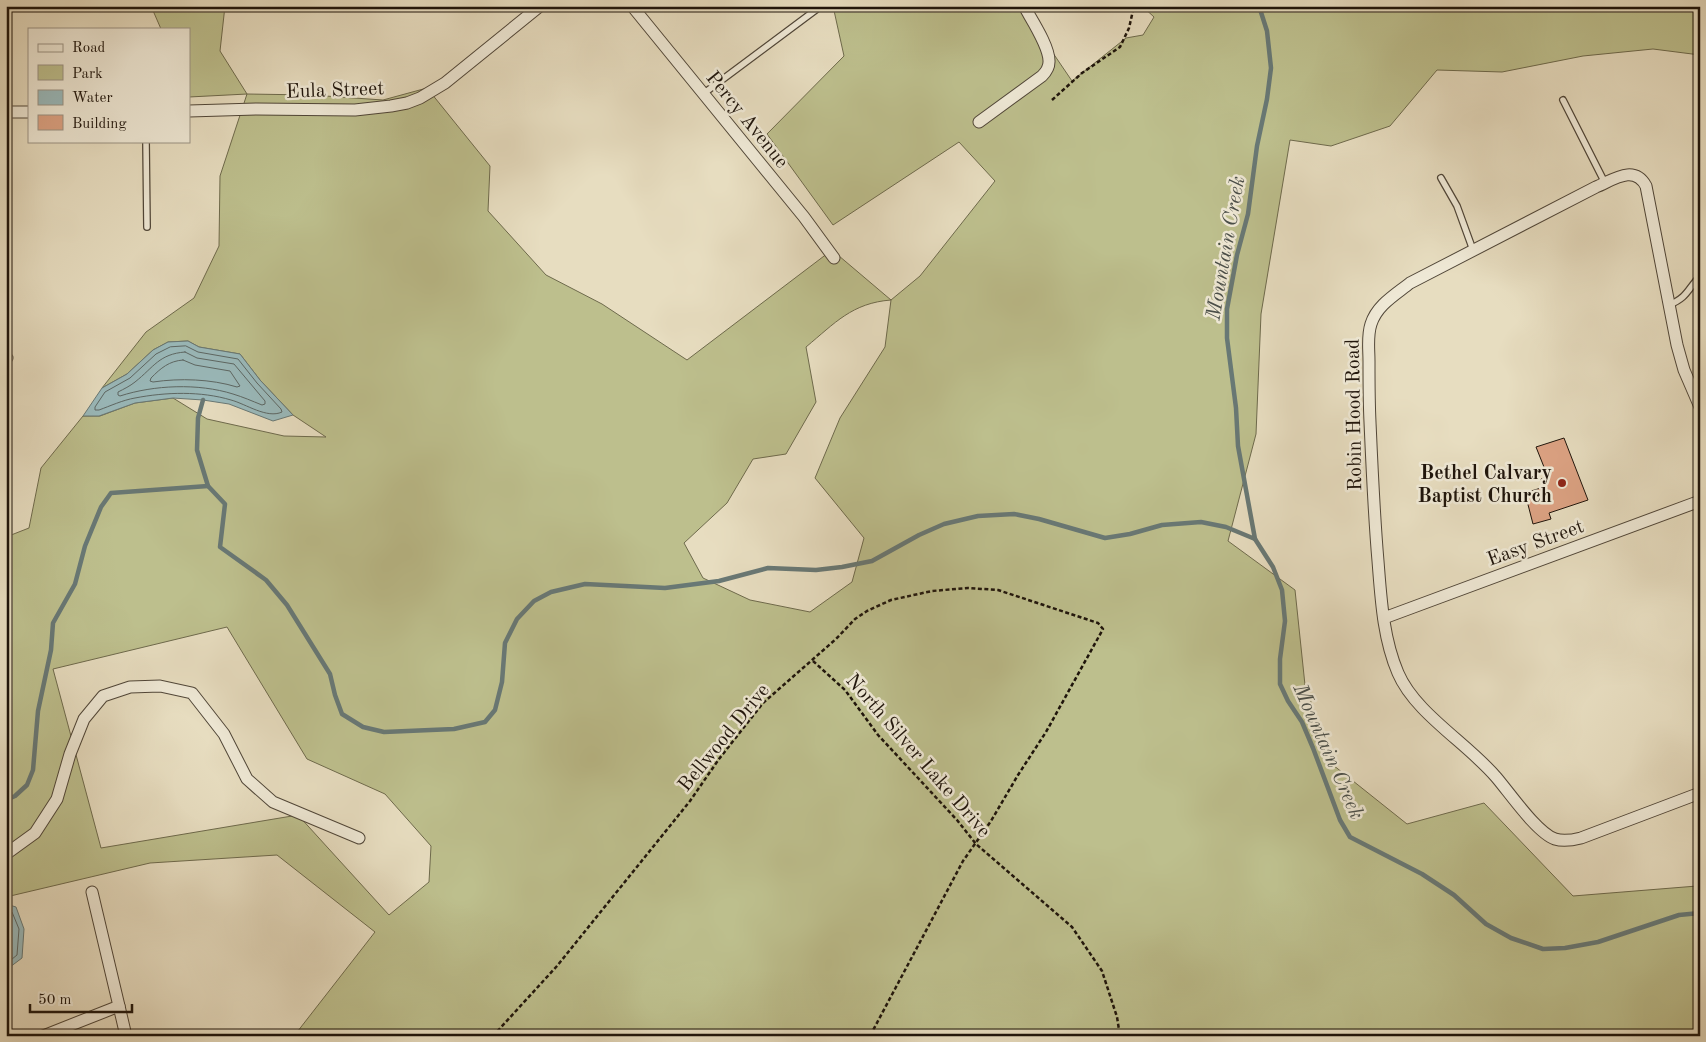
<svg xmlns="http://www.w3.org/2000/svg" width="1706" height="1042" font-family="'Old Standard TT',serif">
  <rect width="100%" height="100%" fill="#e7ddc0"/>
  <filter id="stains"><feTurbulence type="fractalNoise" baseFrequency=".004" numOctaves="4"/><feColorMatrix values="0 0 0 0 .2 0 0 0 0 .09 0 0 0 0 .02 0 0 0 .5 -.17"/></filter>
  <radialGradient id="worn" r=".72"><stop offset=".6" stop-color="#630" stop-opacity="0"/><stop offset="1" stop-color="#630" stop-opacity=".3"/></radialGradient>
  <path fill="#bdbf8d" stroke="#6e6a4c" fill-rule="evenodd" d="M151,6H225L220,51L247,94L311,95L383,100L427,88L490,166L488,211L546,275L602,304L687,360L832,250L891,300L920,276L995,181L959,142L833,225L767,134L844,56L833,6H1021L1072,81L1126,38L1143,35L1154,17L1142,6H1700V55L1653,49L1583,56L1502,72L1437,70L1390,126L1331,146L1290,140L1261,314L1256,434L1228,541L1295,590L1305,685L1333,765L1407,824L1484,803L1573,896L1697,886L1700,883V1036H294L375,932L277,855L150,863L6,897V537L29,528L41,468L83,416H100L135,403L173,398L207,419L284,436L326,437L293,415L260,380L240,354L199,347L188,341L168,342L153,350L127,374L102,388L146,332L194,298L219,246L220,176L247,94L189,97V29H161ZM891,300L885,347L840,418L815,478L864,538L852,582L810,612L750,600L703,578L684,543L727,503L753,459L786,454L816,402L806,347C835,323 852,303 891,300ZM227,627L307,759L385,794L431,846L429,882L389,915L298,815L101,848L53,669Z"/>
  <g fill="#9ababc" stroke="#687875">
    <polygon points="188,341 199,347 240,354 260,380 293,415 273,421 229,404 203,400 173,398 135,403 99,416 83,416 102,388 127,374 153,350 168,342"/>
    <polygon points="6,904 16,907 24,929 22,958 6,970"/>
  </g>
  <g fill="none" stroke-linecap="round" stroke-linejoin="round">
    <g stroke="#5c6764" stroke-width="1">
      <path d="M186,346L198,352L238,359L257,383L281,409L282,412C267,419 246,404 231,400C201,391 166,392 135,398C123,400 110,406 99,410H95V407L105,392L130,378L156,354L170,347Z"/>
      <path d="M185,352L197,358L234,364L265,401V404L262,405C252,401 243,397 233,394C198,383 154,385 120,396L118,395V392C124,389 130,386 135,382C154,367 159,354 185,352Z"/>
      <path d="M183,360L195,365L230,371L240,386L237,387C211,379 180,378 153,382L150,381L151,378C161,368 169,361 183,360Z"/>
      <polyline points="6,909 12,912 19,929 17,955 6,964"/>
    </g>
    <g stroke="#687875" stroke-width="4.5">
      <polyline points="1259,6 1267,31 1271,68 1267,99 1257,146 1248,214 1237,255 1227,309 1227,338 1236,408 1238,446 1255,539 1273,567 1282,590 1285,621 1280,659 1280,684 1288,701 1302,722 1313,748 1340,820 1350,837 1422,874 1454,895 1486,924 1511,938 1543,949 1565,948 1598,942 1679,915 1700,913"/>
      <polyline points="203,400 198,418 197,450 208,486 225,504 220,547 266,580 287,605 330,674 335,695 342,714 363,727 384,732 454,729 485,722 495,710 502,682 505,643 517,619 534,601 551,592 585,584 665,588 719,581 768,568 816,570 842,567 872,561 919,535 944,524 978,516 1014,514 1039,519 1105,538 1130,534 1162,525 1201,522 1226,527 1255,539"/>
      <polyline points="6,800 15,796 27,785 33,770 38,711 51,650 53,623 75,584 85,546 101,507 111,493 208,486"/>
    </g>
  </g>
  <polygon fill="#dda384" stroke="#1e140b" points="1564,438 1588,500 1549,513 1551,519 1533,524 1525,493 1544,487 1541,479 1548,477 1536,447"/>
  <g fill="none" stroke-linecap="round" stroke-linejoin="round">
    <defs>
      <g id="service">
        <polyline points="703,94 821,6"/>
        <polyline points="1563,100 1605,183"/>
        <polyline points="146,141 147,227"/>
        <polyline points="1441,178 1457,206 1473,250"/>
        <path d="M1669,305C1688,297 1687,290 1700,276"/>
      </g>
      <g id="minor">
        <polyline points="632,6 804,217 834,258"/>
        <polyline points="189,111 256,109 355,110 391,106 407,103 420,98 445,83 540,6"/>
        <polyline points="6,112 29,112"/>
        <path d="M979,122L1042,76C1046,72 1049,68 1049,62C1050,47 1031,19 1024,6"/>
        <polyline points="6,359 7,358"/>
        <path d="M1700,407L1684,370L1677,345L1646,186C1634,164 1613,180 1596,187L1410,283C1395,295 1377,305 1371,324C1367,336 1369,349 1369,361C1369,382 1369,402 1370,422C1372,468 1374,515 1378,561C1381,599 1383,638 1398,673C1415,713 1467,743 1496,777C1509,792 1537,833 1555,839C1564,842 1573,840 1581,838L1700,793"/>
        <polyline points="1384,618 1700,501"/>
        <polyline points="6,854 35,833 57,799 70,754 84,719 103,696 130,687 160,686 192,693 224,734 247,779 273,802 359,838"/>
        <polyline points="119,1006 126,1036"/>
        <polyline points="43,1036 119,1006 92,892"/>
      </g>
    </defs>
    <use href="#service" stroke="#504638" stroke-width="8"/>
    <use href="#minor" stroke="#504638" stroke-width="13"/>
    <g stroke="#1e140b" stroke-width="2.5" stroke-dasharray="4 2.5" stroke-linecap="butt">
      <polyline points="1052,100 1082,73 1120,47 1129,28 1134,6"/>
      <polyline points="813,661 845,690 878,735 957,820 976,844 1072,927 1102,971 1117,1017 1120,1036"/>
      <polyline points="493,1036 557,966 690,801 719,759 763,703 836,639 855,619 867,611 891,600 932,591 968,588 998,590 1098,623 1103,629 1046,732 1018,775 991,821 963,861 870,1036"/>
    </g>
    <use href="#service" stroke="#efe9d6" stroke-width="5.5"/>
    <use href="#minor" stroke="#efe9d6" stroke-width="11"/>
  </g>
  <circle fill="#8f2418" stroke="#efe9d6" stroke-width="2" cx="1562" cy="483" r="5"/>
  <g text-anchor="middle" stroke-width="5" stroke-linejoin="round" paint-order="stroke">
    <g font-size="20" fill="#1e140b" stroke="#efe9d6">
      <text transform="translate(335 89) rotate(-2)" y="7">Eula Street</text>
      <text transform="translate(748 119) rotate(51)" y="7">Percy Avenue</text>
      <text transform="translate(1353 415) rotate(-91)" y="7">Robin Hood Road</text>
      <text transform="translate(1535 542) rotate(-20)" y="7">Easy Street</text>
      <text transform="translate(723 737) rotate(-51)" y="7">Bellwood Drive</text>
      <text transform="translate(919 755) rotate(49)" y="7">North Silver Lake Drive</text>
    </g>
    <g font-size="20" font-weight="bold" fill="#1e140b" stroke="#efe9d6" text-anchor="end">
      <text x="1552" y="479">Bethel Calvary<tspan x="1552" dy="23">Baptist Church</tspan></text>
    </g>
    <g font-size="21" font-style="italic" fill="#494e49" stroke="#efe9d6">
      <text transform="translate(1225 248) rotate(-80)" y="7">Mountain Creek</text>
      <text transform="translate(1329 751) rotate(66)" y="7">Mountain Creek</text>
    </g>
  </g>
  <rect width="1706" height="1042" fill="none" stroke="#e7ddc0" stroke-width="25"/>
  <rect x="8" y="8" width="1691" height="1027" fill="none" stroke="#1e140b" stroke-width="2.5"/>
  <rect x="12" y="12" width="1681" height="1017" fill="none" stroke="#1e140b"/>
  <rect x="28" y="28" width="162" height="115" fill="#efe9d6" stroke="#9b9485"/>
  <rect x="38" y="44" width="25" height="8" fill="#efe9d6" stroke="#9b9485"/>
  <text x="72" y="52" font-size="15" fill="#1e140b">Road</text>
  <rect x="38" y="65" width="25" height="15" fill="#bdbf8d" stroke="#9b9485"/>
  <text x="72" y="78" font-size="15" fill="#1e140b">Park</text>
  <rect x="38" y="90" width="25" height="15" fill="#9ababc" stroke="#9b9485"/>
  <text x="72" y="102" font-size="15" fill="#1e140b">Water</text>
  <rect x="38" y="115" width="25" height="15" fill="#dda384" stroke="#9b9485"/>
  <text x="72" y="128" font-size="15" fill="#1e140b">Building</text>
  <path d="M30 1004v8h102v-8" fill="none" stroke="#1e140b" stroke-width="2.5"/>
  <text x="38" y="1004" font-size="15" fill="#1e140b" stroke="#efe9d6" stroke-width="4" paint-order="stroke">50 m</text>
  <rect width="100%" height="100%" filter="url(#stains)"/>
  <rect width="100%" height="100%" fill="url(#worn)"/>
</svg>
